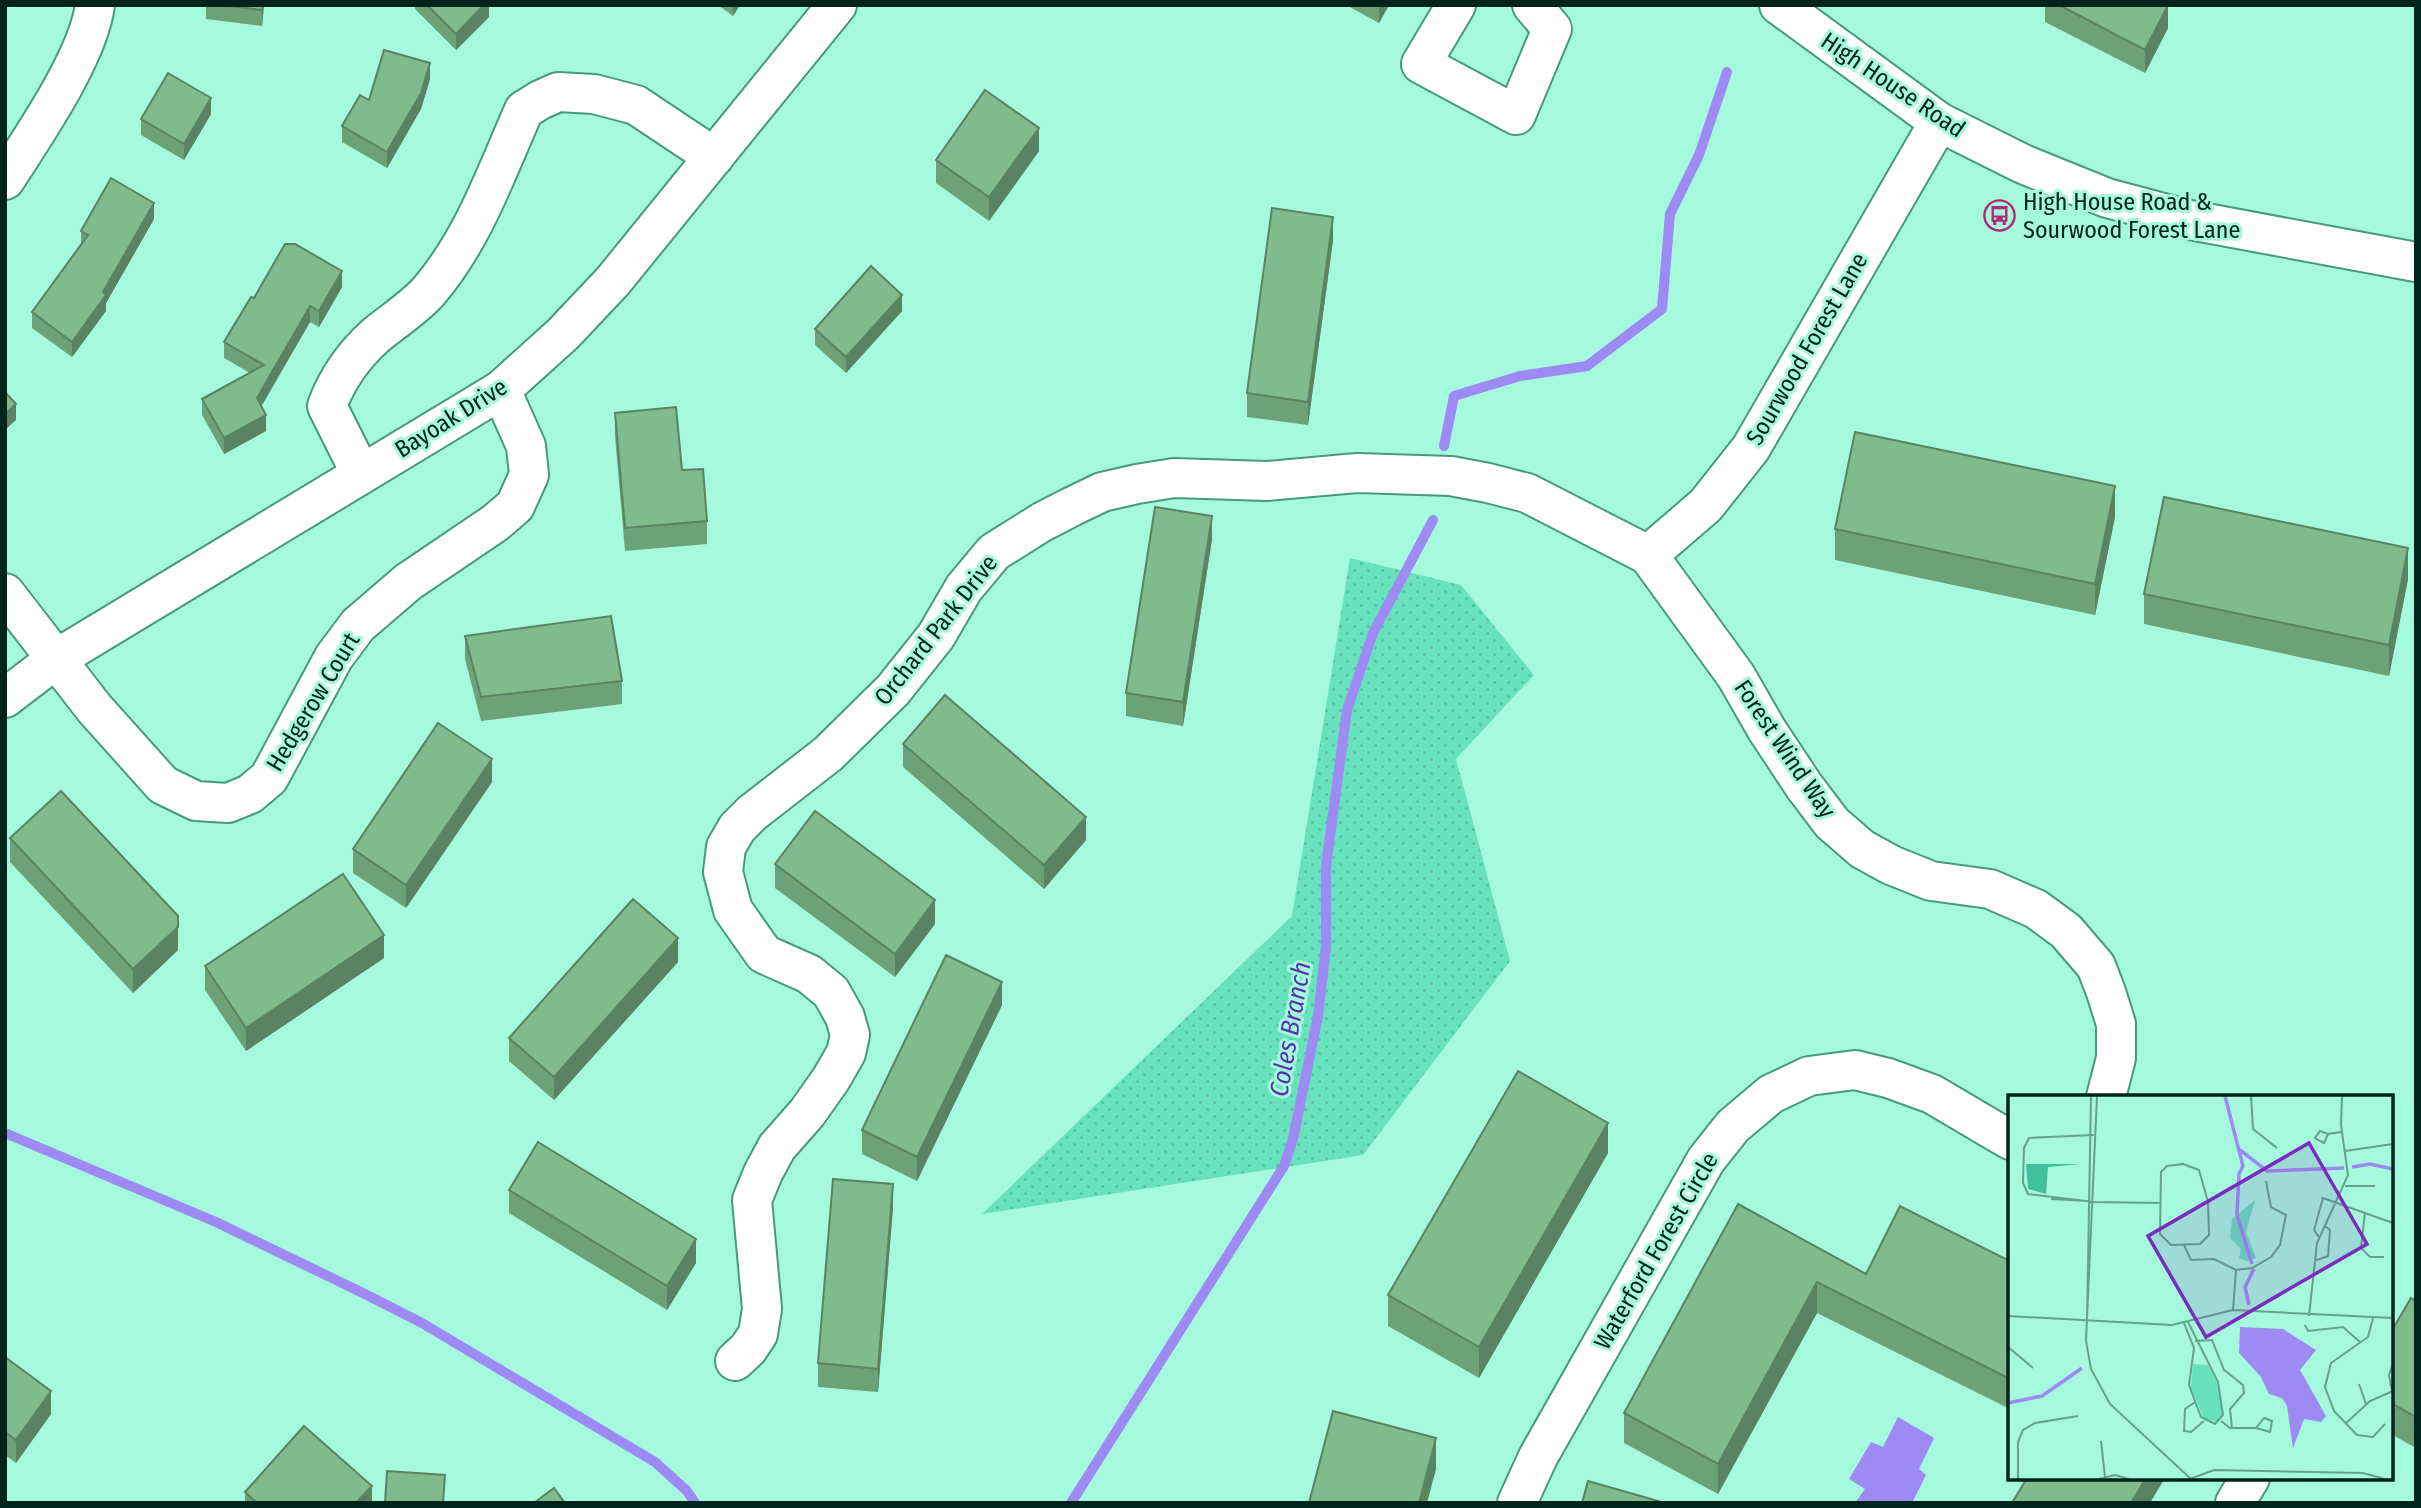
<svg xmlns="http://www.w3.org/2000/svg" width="2421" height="1508" font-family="'Fira Sans Condensed',sans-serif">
  <defs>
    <pattern id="park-dots" width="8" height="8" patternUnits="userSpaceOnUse" patternTransform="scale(1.75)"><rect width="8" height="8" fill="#68e1bd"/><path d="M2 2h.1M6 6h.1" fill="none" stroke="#58c1a2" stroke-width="1.8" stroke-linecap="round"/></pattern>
  </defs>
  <rect width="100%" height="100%" fill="#a5f9dc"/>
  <polygon fill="url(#park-dots)" points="1350,558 1461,585 1534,675 1456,759 1510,961 1363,1155 982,1214 1292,916"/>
  <polygon fill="#9e8af4" points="1898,1417 1934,1438 1919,1469 1926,1475 1912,1503 1855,1503 1865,1489 1849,1479 1871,1442 1883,1447"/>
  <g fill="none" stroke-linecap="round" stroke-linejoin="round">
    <g stroke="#9e8af4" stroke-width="10">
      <polyline points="1444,446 1454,396 1520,376 1587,366 1662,309 1670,214 1699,155 1727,72"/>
      <polyline points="5,1133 216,1222 365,1294 422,1323 655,1462 687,1491 695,1503"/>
      <polyline points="1071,1503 1284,1166 1293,1139 1318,1016 1326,947 1326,866 1347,710 1373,633 1433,520"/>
    </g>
    <defs>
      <g id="minor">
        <polyline points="1456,5 1421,64 1516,115 1552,29 1532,5"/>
        <path d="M5,180C34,135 88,57 95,5"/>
        <path d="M361,474L327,406C337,379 354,355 375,336C393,321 414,308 429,291C474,238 496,173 524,110L540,100L558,92L594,94L636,105L714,157"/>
        <polyline points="1648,555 1706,505 1751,448 1939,122"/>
        <polyline points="5,593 94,708 163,785 196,801 228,803 250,794 269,778 334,657 358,625 408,582 495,523 515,506 529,475 526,446 501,390"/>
        <polyline points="5,698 56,659 501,390 563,334 613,281 837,5"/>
        <polyline points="735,1361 748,1349 758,1334 762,1309 752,1200 763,1173 777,1147 807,1113 831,1079 846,1053 850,1035 845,1017 831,992 809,974 764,954 733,910 723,872 726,847 737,828 752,813 828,754 893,690 936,636 964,588 994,552 1042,522 1071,507 1102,492 1137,484 1174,478 1267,481 1357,473 1451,476 1488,483 1527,493 1648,555 1736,676 1767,730 1804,786 1832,823 1862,849 1891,865 1931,881 1990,889 2036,909 2066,931 2096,966 2106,992 2116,1024 2116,1058 2106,1097"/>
        <polyline points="1517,1503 1538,1457 1706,1160 1733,1126 1771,1094 1809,1076 1855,1070 1888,1078 1932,1094 2010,1140"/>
        <polyline points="2235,1503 2250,1478"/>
      </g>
      <polyline id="major" points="1779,5 1939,122 2023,164 2107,198 2190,220 2416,262"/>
    </defs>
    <use href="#minor" stroke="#469a80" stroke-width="42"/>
    <use href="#major" stroke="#469a80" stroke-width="42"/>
    <use href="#minor" stroke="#fff" stroke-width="38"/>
    <use href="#major" stroke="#fff" stroke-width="38"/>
  </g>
  <g fill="#6da178">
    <polygon points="206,5 264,5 262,26 206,19"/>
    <polygon points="415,5 489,5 489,17 456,50 415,9"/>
    <polygon points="718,5 740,5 733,16"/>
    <polygon points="1346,5 1389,5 1379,23"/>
    <polygon points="2045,5 2168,5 2168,28 2145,73 2045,22"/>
    <polygon points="430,79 421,109 387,168 342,142 342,126 369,100"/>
    <polygon points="211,114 184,160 141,135 141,119"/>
    <polygon points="1039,151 989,221 936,183 936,160"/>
    <polygon points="154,219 106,303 106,311 72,357 32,328 32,312 81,244 81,231"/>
    <polygon points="1333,240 1308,425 1247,417 1247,393"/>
    <polygon points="342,287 319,327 310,322 261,406 266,431 224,454 202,415 202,399 250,373 224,358 224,342 254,298"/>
    <polygon points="902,311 846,373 815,345 815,329"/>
    <polygon points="615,413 682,470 707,521 707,544 625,551 615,436"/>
    <polygon points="2115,517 2095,615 1835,560 1835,529"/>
    <polygon points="1212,539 1183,726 1126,716 1126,693"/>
    <polygon points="2408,579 2389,676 2144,624 2144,594"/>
    <polygon points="465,636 622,681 622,704 481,721 465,659"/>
    <polygon points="903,744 1086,840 1044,889 903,767"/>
    <polygon points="492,782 406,908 353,873 353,849"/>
    <polygon points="10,838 178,950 133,993 10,862"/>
    <polygon points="775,864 935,924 895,977 775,888"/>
    <polygon points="384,958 246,1051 205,990 205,966"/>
    <polygon points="678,962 554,1100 509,1061 509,1038"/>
    <polygon points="1002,1005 917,1181 862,1154 862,1130"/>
    <polygon points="1608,1153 1479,1378 1388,1326 1388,1295"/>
    <polygon points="509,1190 696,1263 667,1310 509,1213"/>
    <polygon points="1738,1204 1866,1274 2010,1261 2010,1409 1817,1313 1718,1494 1624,1443 1624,1413"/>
    <polygon points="893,1207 878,1392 818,1387 818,1363"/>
    <polygon points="2416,1301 2416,1448 2391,1434 2391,1332"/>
    <polygon points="5,1357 51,1414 16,1463 5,1455"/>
    <polygon points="245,1492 372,1502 371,1503 245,1503"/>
  </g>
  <g fill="#598362">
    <polygon points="262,5 264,5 262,26"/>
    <polygon points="484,5 489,5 489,17 456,50 456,34"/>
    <polygon points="733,5 740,5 733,16"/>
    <polygon points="1379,5 1389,5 1379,23"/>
    <polygon points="2168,5 2168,28 2145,73 2145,50"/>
    <polygon points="430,63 430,79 421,109 387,168 387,152"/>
    <polygon points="211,98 211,114 184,160 184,144"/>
    <polygon points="1039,128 1039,151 989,221 989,197"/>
    <polygon points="154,203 154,219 106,303 106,311 72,357 72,342 103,292"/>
    <polygon points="1333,217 1333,240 1308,425 1308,402"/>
    <polygon points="342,271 342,287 319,327 319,311"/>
    <polygon points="902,295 902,311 846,373 846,357"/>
    <polygon points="310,306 310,322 257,414 257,398"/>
    <polygon points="16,404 16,420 5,430 5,414"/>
    <polygon points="266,415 266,431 224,454 224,438"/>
    <polygon points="2115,486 2115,517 2095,615 2095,584"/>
    <polygon points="1212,516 1212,539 1183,726 1183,702"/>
    <polygon points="2408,548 2408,579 2389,676 2389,645"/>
    <polygon points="492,759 492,782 406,908 406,885"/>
    <polygon points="1086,817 1086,840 1044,889 1044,865"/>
    <polygon points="935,900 935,924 895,977 895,954"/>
    <polygon points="178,927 178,950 133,993 133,969"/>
    <polygon points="384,935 384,958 246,1051 246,1028"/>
    <polygon points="678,938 678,962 554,1100 554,1077"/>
    <polygon points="1002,982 1002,1005 917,1181 917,1157"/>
    <polygon points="1608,1123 1608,1153 1479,1378 1479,1347"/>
    <polygon points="893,1184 893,1207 878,1392 878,1369"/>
    <polygon points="696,1239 696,1263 667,1310 667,1286"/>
    <polygon points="1817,1282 1817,1313 1718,1494 1718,1464"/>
    <polygon points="51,1391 51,1414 16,1463 16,1440"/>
    <polygon points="1436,1438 1436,1469 1427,1503 1419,1503"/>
    <polygon points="2146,1478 2165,1478 2150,1503 2131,1503"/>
    <polygon points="372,1486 372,1502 371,1503 356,1503"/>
  </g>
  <g fill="#7fbb8c" stroke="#598362" stroke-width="2">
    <polygon points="221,5 262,5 262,10"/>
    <polygon points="427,5 484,5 456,34"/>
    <polygon points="2059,5 2168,5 2145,50"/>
    <polygon points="384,50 430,63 421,93 387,152 342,126 360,95 369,100"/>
    <polygon points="168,73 211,98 184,144 141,119"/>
    <polygon points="985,90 1039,128 989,197 936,160"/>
    <polygon points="111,178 154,203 103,292 106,295 72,342 32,312 88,235 81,231"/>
    <polygon points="1272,208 1333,217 1308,402 1247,393"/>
    <polygon points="285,244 295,244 342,271 319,311 310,306 257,398 266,415 224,438 202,399 264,365 224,342 251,297 254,298"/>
    <polygon points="871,266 902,295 846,357 815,329"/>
    <polygon points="5,392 16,404 5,414"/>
    <polygon points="676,407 682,470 703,469 707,521 625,528 615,413"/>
    <polygon points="1855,432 2115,486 2095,584 1835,529"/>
    <polygon points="2164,497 2408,548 2389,645 2144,594"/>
    <polygon points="1155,507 1212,516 1183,702 1126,693"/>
    <polygon points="611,616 622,681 481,697 465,636"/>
    <polygon points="945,695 1086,817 1044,865 903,744"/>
    <polygon points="438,723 492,759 406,885 353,849"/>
    <polygon points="61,791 178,916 178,927 133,969 10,838"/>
    <polygon points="815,811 935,900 895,954 775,864"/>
    <polygon points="343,874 384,935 246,1028 205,966"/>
    <polygon points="633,899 678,938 554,1077 509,1038"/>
    <polygon points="946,955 1002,982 917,1157 862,1130"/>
    <polygon points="1518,1071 1608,1123 1479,1347 1388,1295"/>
    <polygon points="538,1142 696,1239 667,1286 509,1190"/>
    <polygon points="833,1179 893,1184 878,1369 818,1363"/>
    <polygon points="1738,1204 1866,1274 1900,1206 2010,1261 2010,1379 1817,1282 1718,1464 1624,1413"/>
    <polygon points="2411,1298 2416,1301 2416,1417 2391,1403 2391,1332"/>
    <polygon points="5,1357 51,1391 16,1440 5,1432"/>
    <polygon points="1333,1411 1436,1438 1419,1503 1309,1503"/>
    <polygon points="304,1426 372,1486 356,1503 257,1503 245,1492"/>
    <polygon points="387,1471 445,1475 443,1503 385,1503"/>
    <polygon points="2027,1478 2146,1478 2131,1503 2012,1503"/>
    <polygon points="1588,1481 1665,1503 1582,1503"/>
    <polygon points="554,1488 565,1503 534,1503"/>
  </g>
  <defs>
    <symbol id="bus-ring" viewBox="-11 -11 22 22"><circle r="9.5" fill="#a5f9dc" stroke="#ad2a75" stroke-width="1.5"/><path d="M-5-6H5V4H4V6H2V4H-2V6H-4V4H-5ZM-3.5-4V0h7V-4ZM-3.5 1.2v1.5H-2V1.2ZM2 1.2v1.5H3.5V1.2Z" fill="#ad2a75"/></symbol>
  </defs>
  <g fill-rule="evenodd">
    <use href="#bus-ring" x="1982" y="198" width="35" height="35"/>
  </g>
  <g text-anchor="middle" stroke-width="6" stroke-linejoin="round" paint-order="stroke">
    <g font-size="24" fill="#00231a" stroke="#a5f9dc">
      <text transform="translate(1893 85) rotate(34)" y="8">High House Road</text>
      <text transform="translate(1807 349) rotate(-60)" y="8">Sourwood Forest Lane</text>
      <text transform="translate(451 418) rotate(-32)" y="8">Bayoak Drive</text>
      <text transform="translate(936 630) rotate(-52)" y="8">Orchard Park Drive</text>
      <text transform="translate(313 702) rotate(-59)" y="8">Hedgerow Court</text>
      <text transform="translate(1785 749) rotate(56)" y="8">Forest Wind Way</text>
      <text transform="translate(1656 1251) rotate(-60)" y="8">Waterford Forest Circle</text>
    </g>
    <g font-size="24" fill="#00231a" stroke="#a5f9dc" text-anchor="start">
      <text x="2023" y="210">High House Road &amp;<tspan x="2023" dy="28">Sourwood Forest Lane</tspan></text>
    </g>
    <g font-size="26" font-style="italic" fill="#5732ad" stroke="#a5f9dc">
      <text transform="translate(1290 1029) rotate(-80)" y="9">Coles Branch</text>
    </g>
  </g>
  <g transform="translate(2008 1095)">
    <rect width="385" height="385" fill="#a5f9dc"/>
    <path d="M18,69H73L40,72L38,99L20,94Z" fill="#41c09c"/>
    <path d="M247,105L238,137L248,163L239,166L231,163L233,154L222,143L224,124ZM185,269L200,270L208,285L215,318L211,327L196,324L183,292Z" fill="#68e1bd"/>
    <path d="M232,232L275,234L308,255L292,275L318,321L313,327L296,324L285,353L279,311L274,303L261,299L253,282L231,258Z" fill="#9e8af4"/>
    <path fill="none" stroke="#9e8af4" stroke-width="3.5" d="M217,1L235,71L231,79L229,120L244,169M232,55L259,76L336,73M344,72L362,69L385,74M241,210L237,192L246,174M0,308L34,301L74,273"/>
    <path fill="none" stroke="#63a38e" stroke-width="2" d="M89,1L78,246L83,274L102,309L183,384M243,1L245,34L269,53M320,39L312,36L307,43L316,48L320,39L333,37M86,40L21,43L16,53L15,88L20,99L86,107L152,108M337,56L385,49M175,69L191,75L200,107L201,140L192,149L163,150L152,139L153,77L159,71ZM337,91H367M43,104L80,106M357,117L353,153L362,162H376M311,142L306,135L315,103L385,128M176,150L183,165L206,164L228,175L244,173L263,162L272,150L278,120L263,112L258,86M306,166L320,161L322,135L317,131M225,215L228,175M0,221L164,230L225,215L385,223M301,221L309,148L340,80L333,30L334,1M365,223L360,242L323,268L317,292L326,316L349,340L365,342L377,329M79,225L83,1M176,228L186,253L181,290L193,322L207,329L215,320L210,287L180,227M297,230L300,236L335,232L353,248M187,246L204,245L216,275L235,290L236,298L222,314L224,333M0,252L25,273M351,289L358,309M384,296L381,280L385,268M187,307L177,314L176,336L183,337L196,326M213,326L222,333H248L256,323L264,326L262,337L248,333M337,329L362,306L385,296M93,346L97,382M10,384V347L15,335L27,328L70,321M91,384L107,380L121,384M182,384L206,375L355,378L377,384"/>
    <path fill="#7b2cbf" fill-opacity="0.15" stroke="#7b2cbf" stroke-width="3.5" d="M301,48L359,149L198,242L140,141Z"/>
    <rect width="385" height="385" fill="none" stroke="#00231a" stroke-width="3.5"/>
  </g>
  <rect width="2421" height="1508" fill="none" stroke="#00231a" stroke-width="14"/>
</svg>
